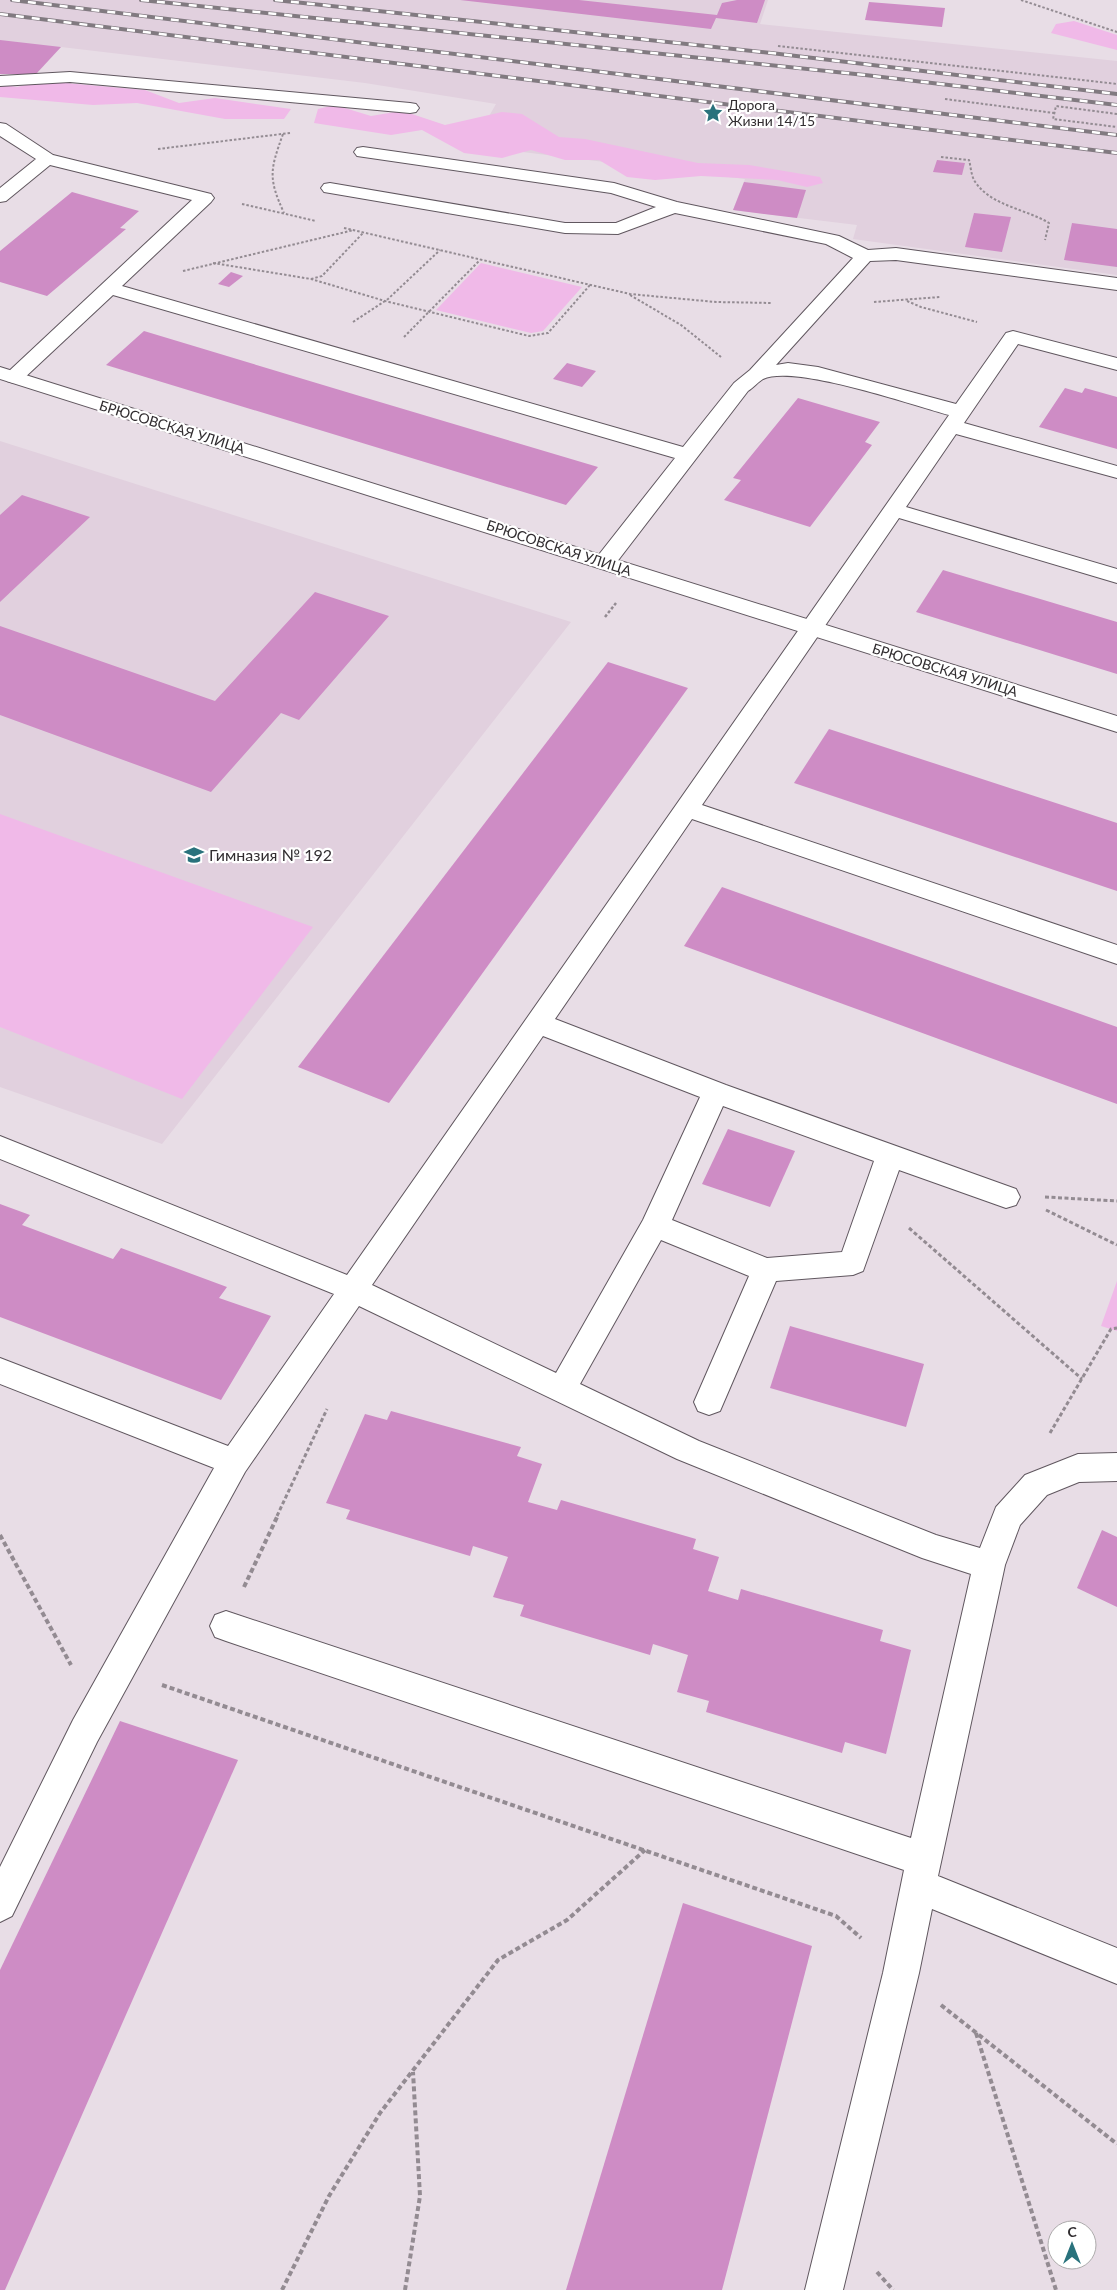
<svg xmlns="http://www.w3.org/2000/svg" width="1117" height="2290" font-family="Lato,sans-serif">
  <rect width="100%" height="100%" fill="#e8dde6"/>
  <g fill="#e1d0de">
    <polygon points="0,0 768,0 760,24 1117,61 1117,275 853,239 857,225 733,210 745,179 472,146 496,104 365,83 61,47 36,74 0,74"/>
    <polygon points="0,441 571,622 162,1144 0,1087"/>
  </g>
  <g fill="#f0b9e8">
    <polygon points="1074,21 1117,35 1117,50 1051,33 1056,24"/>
    <polygon points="42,81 145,90 179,103 215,98 291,109 284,119 225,119 137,103 93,105 0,97 0,84 17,87"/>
    <polygon points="335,105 371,116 395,112 412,114 445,125 502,112 522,114 559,137 585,139 698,163 749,165 820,177 823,183 807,187 777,180 701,176 655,180 627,177 599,160 565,160 531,150 502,158 464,153 422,130 391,135 314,123 318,109"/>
    <polygon points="481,263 582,287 543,331 531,333 436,310"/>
    <polygon points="0,814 313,927 182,1099 0,1027"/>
    <polygon points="1117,1281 1117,1331 1101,1326"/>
  </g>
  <g fill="#ce8cc5">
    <polygon points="460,0 579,0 717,15 722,3 737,0 765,0 757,23 716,18 711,29"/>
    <polygon points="869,2 945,8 942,27 865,20"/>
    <polygon points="0,40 61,47 36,74 0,74"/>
    <polygon points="937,160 965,163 962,175 933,172"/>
    <polygon points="744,182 806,190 797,218 733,210"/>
    <polygon points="72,192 139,211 120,228 126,229 47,296 0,282 0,251"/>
    <polygon points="974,213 1011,217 1002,252 965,247"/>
    <polygon points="1072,223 1117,229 1117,267 1064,260"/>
    <polygon points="231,272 243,276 229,287 218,284"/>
    <polygon points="144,331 363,397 598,467 566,505 106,365"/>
    <polygon points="567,363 596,371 582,387 553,379"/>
    <polygon points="1065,388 1082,393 1085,388 1117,397 1117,449 1039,427"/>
    <polygon points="798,398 880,422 865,442 872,445 810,527 724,500 741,480 733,478"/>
    <polygon points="22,495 90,517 0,602 0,515"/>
    <polygon points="943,570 1117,622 1117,674 916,612"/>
    <polygon points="315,592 389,616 299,720 281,713 211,792 0,715 0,626 215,701"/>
    <polygon points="608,662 688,688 389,1103 298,1067"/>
    <polygon points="829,729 1117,823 1117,891 794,783"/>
    <polygon points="722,887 1117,1027 1117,1104 684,946"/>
    <polygon points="728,1129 795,1151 770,1207 702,1184"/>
    <polygon points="0,1204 30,1215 22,1225 113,1259 121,1248 173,1267 227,1287 219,1298 271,1316 221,1400 0,1317"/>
    <polygon points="790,1326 924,1364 906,1427 770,1388"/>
    <polygon points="391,1411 521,1447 517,1456 542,1464 528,1502 557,1510 561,1500 696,1539 693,1549 719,1557 708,1591 738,1600 741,1589 883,1630 880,1641 911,1650 886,1754 845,1742 842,1753 706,1712 709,1701 677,1692 688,1655 653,1644 650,1655 520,1616 524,1605 493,1597 508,1557 473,1546 470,1556 346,1519 350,1510 326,1503 365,1414 387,1420"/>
    <polygon points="1102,1530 1117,1537 1117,1607 1077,1588"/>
    <polygon points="120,1721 238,1760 5,2290 0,2290 0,1970"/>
    <polygon points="683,1903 812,1946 722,2290 566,2290"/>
  </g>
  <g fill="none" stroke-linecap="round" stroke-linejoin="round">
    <defs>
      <g id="service">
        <polygon points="70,72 410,103 416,104 419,108 416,112 410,113 70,82 0,86 0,76"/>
        <path d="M0,123L6,124L53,155L211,194L214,198L211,202L122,286L683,447L734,383L750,370L853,258L826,244L675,213L618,234L565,233L330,193L324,192L321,188L324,184L330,183L565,223H616L656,207L611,193L357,156L354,152L357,148L363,147L614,183L677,202L839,236L868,250L896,248L1117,278V290L896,260L870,261L776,365L788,363L818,367L956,404L1006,333L1013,331L1117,358V370L1018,344L964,423L1117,466V478L956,434L906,507L1117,569V583L899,518L702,805L1117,945V964L692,819L555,1019L726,1085L1016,1189L1020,1197L1016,1205L1006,1208L899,1170L863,1271L853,1275L776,1281L720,1411L709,1415L698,1411L694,1402L749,1276L661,1240L580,1384L699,1441L936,1535L980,1548L996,1507L1025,1475L1078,1454L1117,1453V1481L1079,1482L1047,1495L1020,1525L1005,1565L938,1876L1117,1948V1984L932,1909L919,1973L843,2290H805L883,1973L904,1870L226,1641L215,1637L210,1626L215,1615L226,1611L911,1838L971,1574L922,1558L677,1459L359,1306L245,1472L97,1742L12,1916L0,1922V1867L73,1720L214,1468L0,1384V1358L228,1446L334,1294L0,1159V1136L347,1275L949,415C912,405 794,364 763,379C758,382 753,388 748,391L613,567L605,569L597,567L594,562L597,557L675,458L113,295L21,381L14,383L7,381L4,377L7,373L192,200L50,165L6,201L0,202V188L36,159L0,136ZM543,1036L700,1097L643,1220L556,1373L372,1285ZM723,1106L874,1161L842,1252L767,1258L672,1220Z"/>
      </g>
      <polygon id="minor" points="0,367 1117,716 1117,732 0,379"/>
    </defs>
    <use href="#service" stroke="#60575f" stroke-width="2"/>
    <use href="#minor" stroke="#60575f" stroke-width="2"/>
    <g stroke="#938b92" stroke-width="2" stroke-dasharray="2.5 2" stroke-linecap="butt">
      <polyline points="1021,0 1117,32"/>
      <polyline points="778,46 1117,84"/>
      <polyline points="945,99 1054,113"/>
      <polyline points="1117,114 1056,106 1053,119 1117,127"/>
      <path d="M283,134C270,170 268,178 284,213"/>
      <polyline points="158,149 290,133"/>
      <path d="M941,157L969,160C971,167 971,177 976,183C992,206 1026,209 1049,223L1045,240"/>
      <polyline points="242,204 316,221"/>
      <polyline points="344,228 630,294 716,302 772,303"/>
      <polyline points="213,263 311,279 385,301 529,336 548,333 590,285"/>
      <polyline points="183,271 354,230"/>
      <polyline points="311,279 322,276 363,233"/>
      <polyline points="630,295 681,325 721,357"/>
      <polyline points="907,301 921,307 977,322"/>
      <polyline points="874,302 940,297"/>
      <polyline points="353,322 388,299 440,250"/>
      <polyline points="404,337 480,260"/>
    </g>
    <polyline stroke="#938b92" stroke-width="2.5" stroke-dasharray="3 2" stroke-linecap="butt" points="605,617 616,603"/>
    <g stroke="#938b92" stroke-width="3" stroke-dasharray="4 2.5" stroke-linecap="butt">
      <polyline points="1045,1197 1117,1201"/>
      <polyline points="1046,1210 1117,1245"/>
      <polyline points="909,1228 1082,1379"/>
      <polyline points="1050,1433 1111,1329 1117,1328"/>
      <polyline points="277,1516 327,1409"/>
    </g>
    <g stroke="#938b92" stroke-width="4" stroke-dasharray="5 3" stroke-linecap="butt">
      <polyline points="0,1535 71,1665"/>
      <polyline points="244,1587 278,1515"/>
      <polyline points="162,1685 836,1916 861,1938"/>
      <polyline points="941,2005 1117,2144"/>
      <polyline points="976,2033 1056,2290"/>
      <polyline points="877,2272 893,2290"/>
      <polyline points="282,2290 329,2196 380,2113 498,1960 567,1920 645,1850"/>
      <polyline points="405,2290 420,2196 413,2072"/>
    </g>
    <use href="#service" fill="#fff" fill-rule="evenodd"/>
    <use href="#minor" fill="#fff" fill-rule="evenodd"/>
    <defs>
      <g id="rail">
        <polyline points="12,0 1117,135"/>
        <polyline points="141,0 865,75 1117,105"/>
        <polyline points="275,0 771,53 1117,94"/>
        <polyline points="0,14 1117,153"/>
      </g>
    </defs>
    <use href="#rail" stroke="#817a80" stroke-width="4"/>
    <use href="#rail" stroke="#fff" stroke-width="2.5" stroke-dasharray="8" stroke-linecap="butt"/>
  </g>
  <defs>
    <symbol id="sight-bare" viewBox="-9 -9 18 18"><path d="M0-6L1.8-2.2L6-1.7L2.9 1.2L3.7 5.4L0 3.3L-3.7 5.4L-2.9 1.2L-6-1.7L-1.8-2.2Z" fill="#29727c" stroke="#fff" stroke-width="2.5" paint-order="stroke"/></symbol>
    <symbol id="school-bare" viewBox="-9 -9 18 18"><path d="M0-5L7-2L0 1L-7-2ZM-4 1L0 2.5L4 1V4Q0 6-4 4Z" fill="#29727c" stroke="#fff" stroke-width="2.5" paint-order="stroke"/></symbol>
  </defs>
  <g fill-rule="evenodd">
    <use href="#sight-bare" x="699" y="99" width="28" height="28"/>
    <use href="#school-bare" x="180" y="841" width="28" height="28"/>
  </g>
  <g text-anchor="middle" stroke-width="4.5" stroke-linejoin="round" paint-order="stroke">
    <g font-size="14" fill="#312d30" stroke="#fff" text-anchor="start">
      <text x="728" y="110">Дорога<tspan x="728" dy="16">Жизни 14/15</tspan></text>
    </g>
    <g font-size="14" fill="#312d30" stroke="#fff">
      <text transform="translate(172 427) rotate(17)" y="5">БРЮСОВСКАЯ УЛИЦА</text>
      <text transform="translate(559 548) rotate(18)" y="5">БРЮСОВСКАЯ УЛИЦА</text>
      <text transform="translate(945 670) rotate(17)" y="5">БРЮСОВСКАЯ УЛИЦА</text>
    </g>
    <g font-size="16" fill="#312d30" stroke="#fff" text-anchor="start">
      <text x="209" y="861">Гимназия № 192</text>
    </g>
  </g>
  <g transform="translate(1072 2245)"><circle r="24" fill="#ffffff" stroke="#adabac"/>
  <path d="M0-4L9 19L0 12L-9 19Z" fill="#29727c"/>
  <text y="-8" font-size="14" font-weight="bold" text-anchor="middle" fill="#312d30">С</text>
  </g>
</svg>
